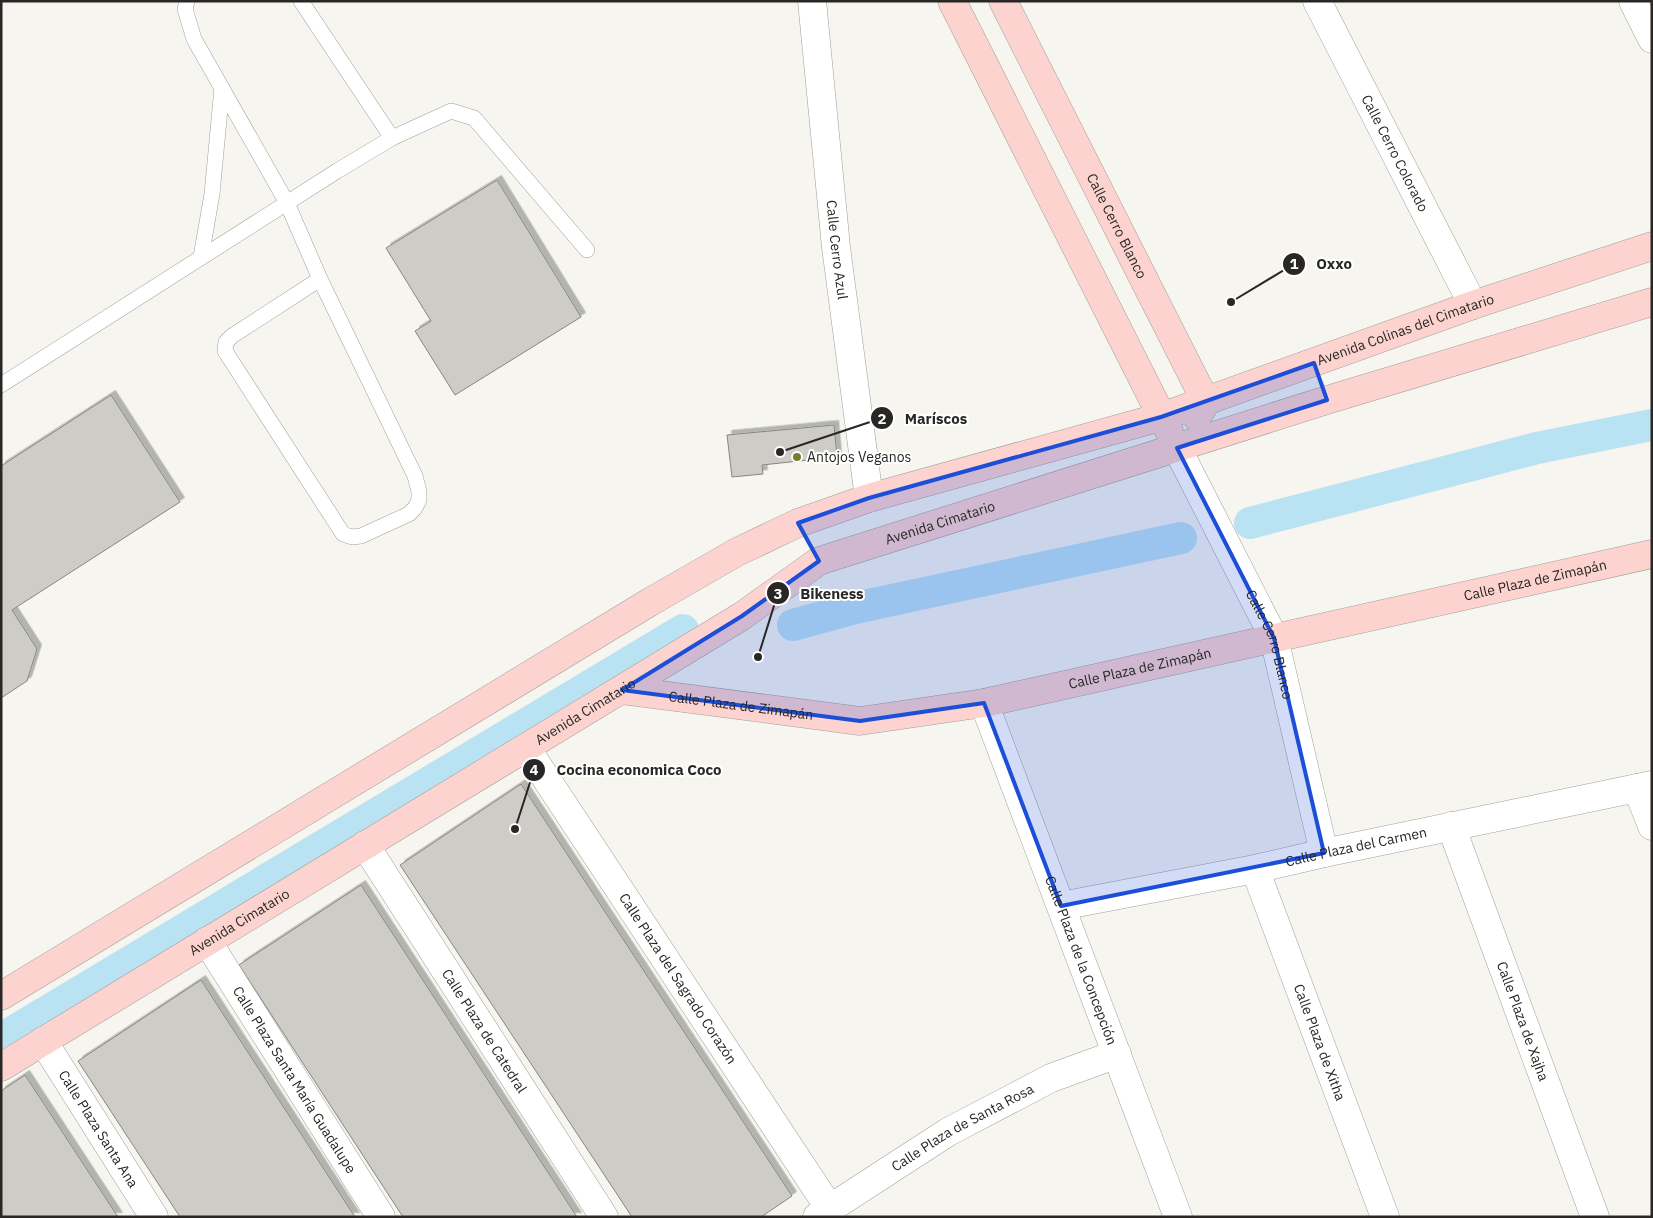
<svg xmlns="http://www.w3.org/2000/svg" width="1653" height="1218" font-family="'IBM Plex Sans',sans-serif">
  <defs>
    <filter id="shadow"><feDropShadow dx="4.5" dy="-4.5" stdDeviation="0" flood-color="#0004"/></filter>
  </defs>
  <rect width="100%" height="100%" fill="#f6f5ef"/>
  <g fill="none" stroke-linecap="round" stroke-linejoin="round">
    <g stroke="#b9e2f3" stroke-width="32">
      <polyline points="1250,523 1537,448 1652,425"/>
      <polyline points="793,625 855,608 1181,538"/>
      <polyline points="1,1039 683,630"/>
    </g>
  </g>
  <g fill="#cdccc6" stroke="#878680" filter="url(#shadow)">
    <polygon points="497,180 581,317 455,395 415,331 431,321 386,248"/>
    <polygon points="111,395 180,502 12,610 37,649 27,681 1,698 1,466"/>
    <polygon points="834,425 837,457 762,465 763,474 732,477 727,435"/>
    <polygon points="521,784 792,1196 761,1217 632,1217 400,865"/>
    <polygon points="361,885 577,1217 403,1217 239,965"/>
    <polygon points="201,980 355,1217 180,1217 78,1061"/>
    <polygon points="25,1075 118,1217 1,1217 1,1091"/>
  </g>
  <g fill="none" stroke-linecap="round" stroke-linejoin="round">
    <defs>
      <g id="lane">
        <polyline points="187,1 185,9 194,39 287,203 320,279 415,476 419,491 419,500 415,508 409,514 361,536 352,537 343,534 225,351 226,342 232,336 320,279"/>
        <polyline points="301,1 392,138"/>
        <polyline points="201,257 212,194 222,88"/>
        <polyline points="1,385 337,171 392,138 451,111 474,118 587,250"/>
      </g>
      <g id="street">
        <path id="s1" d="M812,1L836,247L869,498"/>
        <path id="s2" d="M1317,1L1473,305"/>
        <polyline points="1633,1 1652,39"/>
        <path id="s3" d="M1177,448L1274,638L1324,853"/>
        <path id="s4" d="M984,703L1178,1217"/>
        <path id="s5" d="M526,748L830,1209"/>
        <polyline points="1637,788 1652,826"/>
        <path id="s6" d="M1451,826L1595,1217"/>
        <path id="s7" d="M365,845L604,1217"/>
        <path id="s8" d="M1255,869L1385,1217"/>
        <path id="s9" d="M1061,906L1255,869L1324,853L1652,785"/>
        <path id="s10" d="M207,941L381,1217"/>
        <path id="s11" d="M43,1041L154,1217"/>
        <path id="s12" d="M817,1217L948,1132L1051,1078L1117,1054"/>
      </g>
      <g id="secondary">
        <polyline points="952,1 1169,431"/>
        <path id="s13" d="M1003,1L1206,402L1197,417"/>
        <path id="s14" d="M622,690L860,721L984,703L1652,554"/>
        <path id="s15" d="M1,996L650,602L737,552L798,523L869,498L1161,417L1473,305L1652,246"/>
        <path id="s16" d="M1,1067L742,616L819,561L1327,400L1652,302"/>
      </g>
    </defs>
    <use href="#lane" stroke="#a1a09a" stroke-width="16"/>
    <use href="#street" stroke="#a1a09a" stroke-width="29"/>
    <use href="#secondary" stroke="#a1a09a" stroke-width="29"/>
    <use href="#lane" stroke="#fff" stroke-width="15"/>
    <use href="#street" stroke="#fff" stroke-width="28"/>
    <use href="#secondary" stroke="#fcd3cf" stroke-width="28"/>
  </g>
  <path fill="#1d4ed8" fill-opacity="0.2" stroke="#1d4ed8" stroke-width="4" stroke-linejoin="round" d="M1314,363L1327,400L1177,448L1274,638L1324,853L1061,906L984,703L860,721L622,690L742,616L819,561L798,523L869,498L1161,417Z"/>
  <circle fill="#757f2c" stroke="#fff" stroke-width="2" cx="797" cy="457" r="5"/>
  <g text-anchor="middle" stroke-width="4" stroke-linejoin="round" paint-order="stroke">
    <g font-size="14" fill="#282725" stroke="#fff">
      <text dy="5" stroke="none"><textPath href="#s2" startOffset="171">Calle Cerro Colorado</textPath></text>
      <text dy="5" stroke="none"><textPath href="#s13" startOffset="252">Calle Cerro Blanco</textPath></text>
      <text dy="5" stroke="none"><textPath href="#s1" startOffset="250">Calle Cerro Azul</textPath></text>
      <text dy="5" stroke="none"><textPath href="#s15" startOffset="1565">Avenida Colinas del Cimatario</textPath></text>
      <text dy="5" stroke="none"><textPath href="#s16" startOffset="1089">Avenida Cimatario</textPath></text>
      <text dy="5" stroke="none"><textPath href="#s14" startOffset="930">Calle Plaza de Zimapán</textPath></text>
      <text dy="5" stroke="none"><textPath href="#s3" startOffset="218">Calle Cerro Blanco</textPath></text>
      <text dy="5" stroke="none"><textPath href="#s14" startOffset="525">Calle Plaza de Zimapán</textPath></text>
      <text dy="5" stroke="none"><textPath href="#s14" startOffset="120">Calle Plaza de Zimapán</textPath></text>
      <text dy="5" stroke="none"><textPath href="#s16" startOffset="684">Avenida Cimatario</textPath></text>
      <text dy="5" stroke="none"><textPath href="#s9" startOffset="301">Calle Plaza del Carmen</textPath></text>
      <text dy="5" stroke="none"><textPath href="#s16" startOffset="279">Avenida Cimatario</textPath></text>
      <text dy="5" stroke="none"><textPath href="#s4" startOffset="275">Calle Plaza de la Concepción</textPath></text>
      <text dy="5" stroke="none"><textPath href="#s5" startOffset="276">Calle Plaza del Sagrado Corazón</textPath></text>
      <text dy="5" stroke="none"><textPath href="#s6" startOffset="208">Calle Plaza de Xajha</textPath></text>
      <text dy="5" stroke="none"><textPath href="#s7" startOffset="221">Calle Plaza de Catedral</textPath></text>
      <text dy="5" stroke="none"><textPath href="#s8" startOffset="185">Calle Plaza de Xitha</textPath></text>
      <text dy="5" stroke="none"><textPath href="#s10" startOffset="164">Calle Plaza Santa María Guadalupe</textPath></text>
      <text dy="5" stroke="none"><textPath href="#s12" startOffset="171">Calle Plaza de Santa Rosa</textPath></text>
      <text dy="5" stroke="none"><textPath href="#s11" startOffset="104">Calle Plaza Santa Ana</textPath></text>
    </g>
    <g font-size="14" fill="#282725" stroke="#fff" text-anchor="start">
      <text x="807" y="462">Antojos Veganos</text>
    </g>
  </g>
  <path fill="none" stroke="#282725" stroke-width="2" d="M1231 302L1294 264M780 452L882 418M758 657L778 593M515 829L534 770"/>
  <g fill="#282725" stroke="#fff" stroke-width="2">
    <circle cx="1231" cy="302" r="5"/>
    <circle cx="780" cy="452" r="5"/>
    <circle cx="758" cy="657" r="5"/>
    <circle cx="515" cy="829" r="5"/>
    <circle cx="1294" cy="264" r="12"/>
    <circle cx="882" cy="418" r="12"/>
    <circle cx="778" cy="593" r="12"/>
    <circle cx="534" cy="770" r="12"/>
  </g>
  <g font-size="15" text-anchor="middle" font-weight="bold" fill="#fff">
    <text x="1294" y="269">1</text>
    <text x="882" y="424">2</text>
    <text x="778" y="599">3</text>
    <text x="534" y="775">4</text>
  </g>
  <g font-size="15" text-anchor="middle" font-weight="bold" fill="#282725" stroke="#fff" stroke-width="4" stroke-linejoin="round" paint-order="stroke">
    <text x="1334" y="269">Oxxo</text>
    <text x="936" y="424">Maríscos</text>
    <text x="832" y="599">Bikeness</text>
    <text x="639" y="775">Cocina economica Coco</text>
  </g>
  <rect width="1653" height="1218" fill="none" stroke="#282725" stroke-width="5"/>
</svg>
